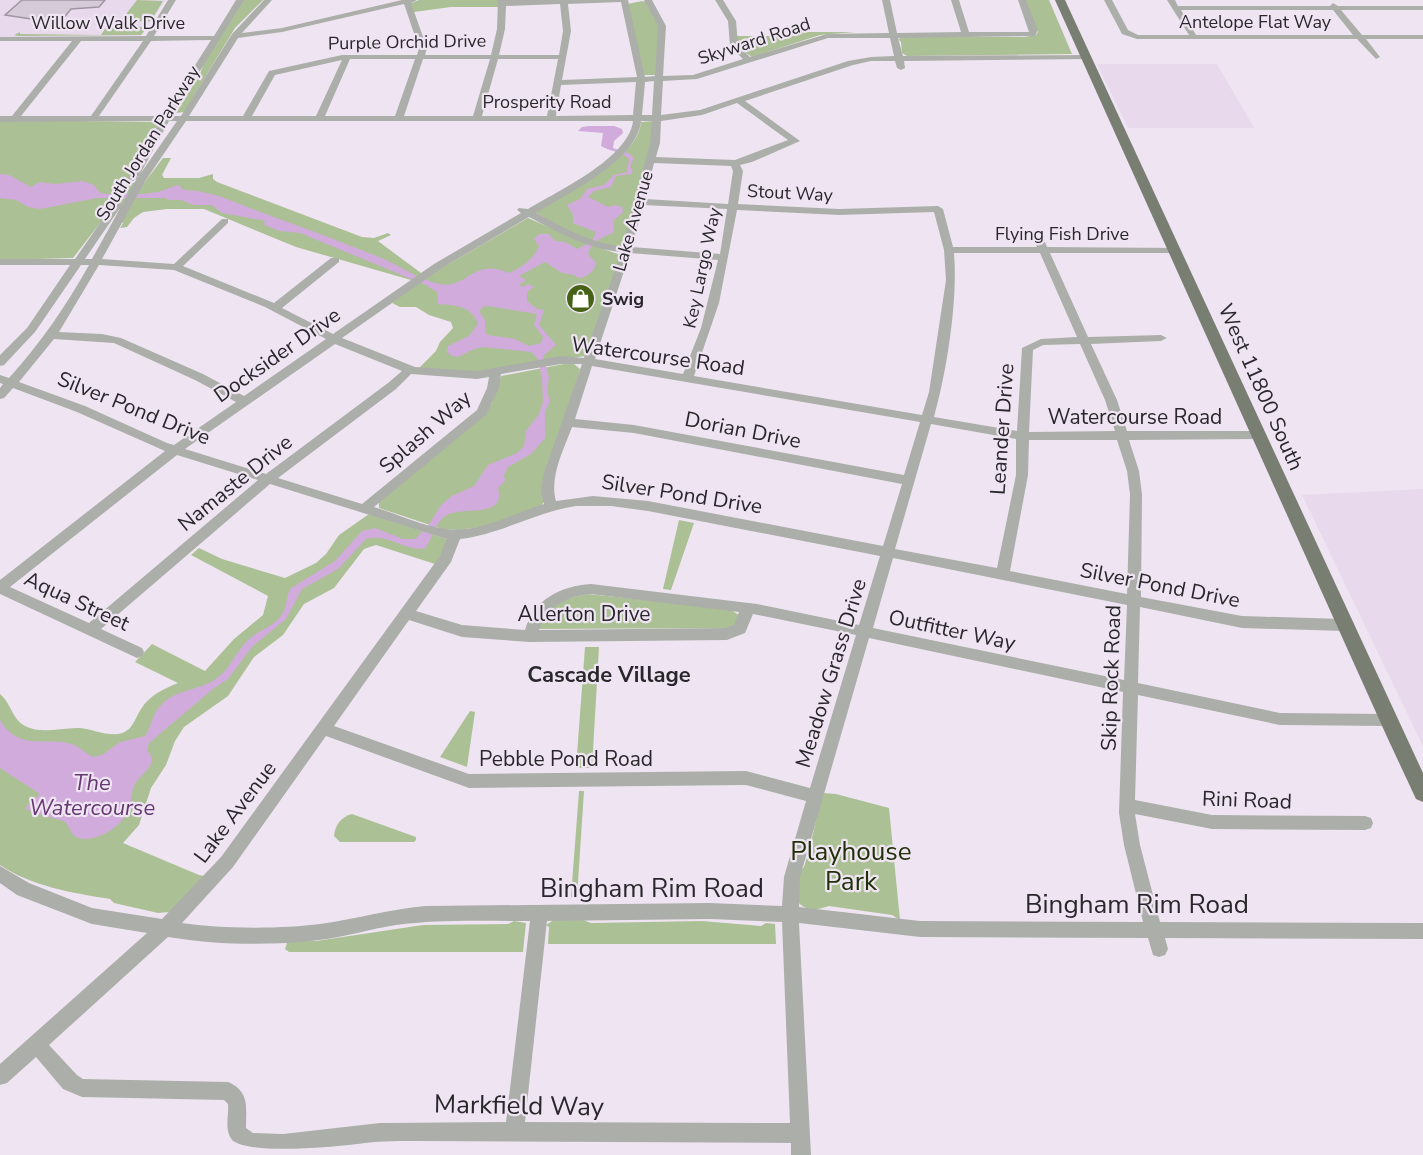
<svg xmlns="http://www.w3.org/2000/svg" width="1423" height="1155" font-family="'Nunito Sans',sans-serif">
  <rect width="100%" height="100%" fill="#efe5f2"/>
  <g fill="#e8d9ed">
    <polygon points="0,0 166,0 141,36 0,37"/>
    <polygon points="1097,64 1217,64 1254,128 1128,128"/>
    <polygon points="1423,489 1423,746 1302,495"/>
  </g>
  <g fill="#acc095">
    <polygon points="137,0 163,1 151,21 120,22"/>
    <polygon points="243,0 263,0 235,28 184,112 176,113 200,74 204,62"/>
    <polygon points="419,0 499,0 499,7 451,7 414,12 409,4"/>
    <polygon points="1025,0 1049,0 1072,54 907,56 902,53 901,42 898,39 904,37 1025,37 1036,35 1038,32"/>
    <polygon points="642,1 647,2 659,23 657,75 643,75 627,4"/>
    <polygon points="110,26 148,27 141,35 18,36 14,35 20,32 20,34 101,35 105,29"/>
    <polygon points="796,32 855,32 820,35 752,57 739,48 736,36 796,36"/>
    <polygon points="0,120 158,122 159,124 150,135 136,163 138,164 128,183 144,183 163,158 171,158 162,175 164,178 199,178 213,174 213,179 217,182 362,237 374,238 388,233 391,235 378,241 421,273 447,265 528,218 588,244 621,255 585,356 480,373 419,368 436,351 440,342 453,328 451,322 429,315 416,307 400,307 392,303 418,282 296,247 204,209 167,209 143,212 134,218 127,227 120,228 123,223 121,221 128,209 111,209 73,258 0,260"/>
    <path d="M653,121L654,136L624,246C594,250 561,227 536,213C559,184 638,164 641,122Z"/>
    <polygon points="564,364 574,364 580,369 544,502 540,507 487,526 459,530 442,529 379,508 379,502 385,496 484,415 492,403 501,376"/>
    <path d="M369,514L447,539L449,543L435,564L376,545L364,549L334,588L304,604L283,635L254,657L228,696L184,727L175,741L166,765L151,788L139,825L123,843L199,875L209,877L170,912L158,913L114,903L110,899C72,893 31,886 0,865V694C11,703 12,719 25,726C43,735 61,727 80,728C95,729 115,741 129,729C134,724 137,715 141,709C150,695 163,689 178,683L135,662L152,644L205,671L234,639L263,615L268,596L191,555L199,548L222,559L285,578L316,563L326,554L339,535Z"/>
    <polygon points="679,520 694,523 671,590 663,589"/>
    <path d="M588,594L729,609L739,615L735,628L539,629C538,606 570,597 588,594Z"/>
    <polygon points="585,647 599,647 592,768 576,768"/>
    <polygon points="470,711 475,712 467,767 440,757"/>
    <polygon points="579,791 584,791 577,897 571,897"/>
    <path d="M823,793L836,794L889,808L900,920L892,915L829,906C817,910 806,912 797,901L800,871L804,867C812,842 816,818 823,793Z"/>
    <path d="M352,814L416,837V840L414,842H340L334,836C335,825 341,817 352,814Z"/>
    <polygon points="554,920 583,920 591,923 702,921 761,926 766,923 775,924 776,944 548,944 549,927 546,925"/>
    <polygon points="514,921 526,923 523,952 289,952 285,949 288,940 316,941 423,925 508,924"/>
  </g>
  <path fill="#d0abdb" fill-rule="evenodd" d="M589,126H614L622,129L623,133L614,141L613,148L630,154L634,158L630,166L633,171L631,174L616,176L611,187L594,191L588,197L608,207L616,205L622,207L623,212L613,221L614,232C602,239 593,238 588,254L596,263C595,271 586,278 578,278L574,275L562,273L545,262L519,276L526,280L519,285L523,287L528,284L534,287L527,292V301L537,309L544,310L539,325L556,345L543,356L549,377L547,392L550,401L545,412V438L531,454L508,467L504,475L505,481L498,488C507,521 459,504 444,517C434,525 432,541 424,549C402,550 388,533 366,539L338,569L302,589L286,619L252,647L228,679L213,689L149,743L147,750C160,765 142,772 135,784C130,793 132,803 128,811C121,827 96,843 78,838C70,835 70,826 64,821L34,813L25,808L40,794L0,768V720C17,750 43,738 68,743C78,745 85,753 93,757L102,755L120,742L145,736C152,726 152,713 162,704C178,688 200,691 217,678C231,668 236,651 249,639C259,630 275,626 282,614C288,606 285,597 291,588L335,561L362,531L375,528L403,539H415L428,526L441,505L452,496L474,486L488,465L517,453L524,446L526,431L539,414L543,402L542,379L538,359L531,352L483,347L474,349L458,357L450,355L447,351L448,346L469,336L478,324C472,306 455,305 438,304L437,292L426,285L300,233L279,231L263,224L266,221L222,213L212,205H194L181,200H167V198H97L40,209L28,207L16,200L0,198V174L9,175L31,187L40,182L54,184L83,181L94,185L99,192L105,194H143L158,192L178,185L184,190L198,191L219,196C275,218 331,237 386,260C403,268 422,281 440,284C468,289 473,257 509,273C521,268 535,258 539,246L534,239L539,234H549L555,241L565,242L577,249L592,241L596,232L573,223V215L567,205L580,199L587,189L604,185L614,175L627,172L629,159C623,152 609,151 601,146L603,133L578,131L582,127ZM488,306L537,314L534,325L543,337L541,343L529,346L515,339L488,335L485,332V320L479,311L483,307Z"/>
  <polygon fill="#d5cbd8" stroke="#9f96a2" stroke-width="1.5" points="22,0 105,0 99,7 71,9 63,19 38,20 5,15"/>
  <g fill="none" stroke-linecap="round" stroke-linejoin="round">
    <g fill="#acafa9" fill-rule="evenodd">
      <path d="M168,0H176L154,36H214L236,0H244L172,116H181L232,34L264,0H272L242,33L282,28L402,0H417L411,3L427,48L425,55H491L497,29L498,0H628L645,77L655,76L658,26L644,0H652L666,26L663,76L693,75L743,59L730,46L728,21L715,0H723L736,21L738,45L750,57L827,34L889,33L882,0H890L897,33L961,32L951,0H959L969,32H1029L1018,0H1026L1038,30L1035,36L898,38L903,56L1086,55H1089V59L904,61L905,68L901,70L897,68L895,61H871L853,65L745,101L800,141L752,162L740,165L743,171L738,204L839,209L938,206L943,209L953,247H1037L1036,244L1041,241L1045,242L1047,247L1179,248L1180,250L1175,253H1050L1088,337L1161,335L1167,338L1161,341L1091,344L1117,400L1127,431H1258L1264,435L1258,439L1129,440L1139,471L1142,494L1141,597L1242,616L1344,619L1349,621L1351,625L1349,629L1344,631L1242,628L1140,607L1138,683L1280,713L1388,714L1393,716L1395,720L1393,724L1388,726L1280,725L1138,695L1135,800L1212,815L1365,816L1371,818L1373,823L1371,828L1365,830L1212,829L1135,814L1140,845L1160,922L1423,923V939L1165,938L1168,949L1165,955L1159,957L1153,955L1148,938L920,937L799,923L811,1155H791V1143L414,1141C395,1141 377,1141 358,1144C331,1147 249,1155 232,1140C224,1129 229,1117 228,1104L224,1100L82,1097L63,1089L36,1057L7,1083L0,1085V1064L147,933L92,924L17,895L0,883V866L29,883L92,908L162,919L221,857L440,556L447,539L270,484L101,629L142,648L144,652L142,656L137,658L0,594V580L165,451L77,412L13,388L4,398L0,399V388L3,384L0,383V375L9,378C40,344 66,306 89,265H81L35,332L4,365L0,366V355L27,328L70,265H0V259H75L114,203H120L122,205L85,259H92L134,183L177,121H169L138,178L133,181L128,178L160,121L0,122V116H12L72,41H0V37L146,36ZM621,2L637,77L562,80L571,31L568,4ZM404,4L419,48L417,55H342L269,71L243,116H189L238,38L282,32ZM560,4L563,31L559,55H499L505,29L506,6ZM828,38H890L894,56L871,57L848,61L700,110L661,115L663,81L697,79ZM211,40L163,116H99L151,41ZM81,41H143L91,116H21ZM350,59H415L395,116H325ZM423,59H490L473,116H404ZM498,59H558L547,116H482ZM342,60L316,116H252L275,75ZM654,81L652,115H642L645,82ZM636,82L633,115L556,116L561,85ZM737,103L788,140L735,160L656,157L660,143L661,121L702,115ZM186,121H633C629,158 558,191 528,209L519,208L517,210L521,213L434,264L333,334L282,308L339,262V258H331L274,303L183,266L228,223V219H222L174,264L102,259L144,183ZM641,121H652L650,143L622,246C591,244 563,227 536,213C567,194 638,160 641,121ZM654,163L731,166L733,171L728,204L645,199ZM643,205L727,209L720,254L632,247ZM737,210L839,215L934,212L944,250L946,280L929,392L922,415L694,376L719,303ZM529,217C558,232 587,249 621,252L584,358L561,356L477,371L415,367L342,338L442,268ZM630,253L718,260L701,328L683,374L595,359ZM954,253H1040L1077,337L1041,339L1022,348L1017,431L934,417C947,371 958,300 954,253ZM99,265L174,270L265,307L326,339L244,396L203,374L121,338L102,334L59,332ZM54,339L114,343L195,380L236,402L174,445L167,443L85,406L19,382ZM335,344L402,371L388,383L266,474L185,449ZM1080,344L1105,400L1115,431L1029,432L1033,350L1043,345ZM561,364H582L543,476L541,493L544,504C512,514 480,533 446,529C422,526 397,514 374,507L486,415L499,388L501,374ZM592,366L920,422L904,475L634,425L575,419ZM411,374L477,379L489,377L487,388L477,410L362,504L278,478L396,389ZM931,424L1016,439V475L997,568L895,549ZM572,427L634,433L902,484L883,546L648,501L593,496L556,501C549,477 564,449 572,427ZM1029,440H1117L1127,471L1130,494L1127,594L1010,571L1028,475ZM177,455L258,480L89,623L10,587ZM576,506H611L648,511L880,556L859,625L757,604L591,584C561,586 534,599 525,630L462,625L416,611L451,562L460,539C501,534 536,512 576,506ZM893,558L1127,605L1124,680L873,628ZM591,594L739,612L734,625L726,628L539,630C546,606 568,596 591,594ZM753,614L856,635L810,788L746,771L469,774L334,726L409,620L462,637L530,642L727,640L745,633ZM869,638L1123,692L1119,813L1124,845L1143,922L920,921L799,907L800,877ZM326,736L469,788L746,785L806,801L784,877L782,906L710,903L425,906C390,909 356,919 320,924C282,929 220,929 182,923L233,867ZM710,919L782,922L790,1123L525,1122L547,921ZM530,921L506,1122L380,1123L283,1134L253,1133L246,1128C246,1108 250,1091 228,1082L83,1079L77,1075L49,1045L168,937C217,945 270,946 319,940C345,937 370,929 396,925C440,919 486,921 530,921Z"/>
      <path d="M1104,0H1112L1128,30L1138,35H1189L1167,0H1175L1178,6H1330L1333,3L1338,6H1423V10H1341L1362,35H1423V39H1366L1380,57L1376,59L1357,39H1137L1122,34ZM1181,10H1333L1353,35H1196Z"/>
    </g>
    <polygon fill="#797e73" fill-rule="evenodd" points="1055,0 1065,0 1423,773 1423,802 1416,799 1388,739"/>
  </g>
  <defs>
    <symbol id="shop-disc" viewBox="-11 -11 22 22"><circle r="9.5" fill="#456215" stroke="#efe5f2"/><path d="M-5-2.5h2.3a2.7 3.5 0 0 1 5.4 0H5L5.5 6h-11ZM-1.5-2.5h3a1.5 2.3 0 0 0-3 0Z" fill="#fff"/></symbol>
  </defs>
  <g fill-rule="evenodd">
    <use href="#shop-disc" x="564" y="282" width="33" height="33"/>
  </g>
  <g text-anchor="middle" stroke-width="4.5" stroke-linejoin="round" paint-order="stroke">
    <g font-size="18" fill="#2a272c" stroke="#efe5f2">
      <text x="1255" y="28">Antelope Flat Way</text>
      <text x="108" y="29">Willow Walk Drive</text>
      <text transform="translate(754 41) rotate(-18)" y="6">Skyward Road</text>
      <text transform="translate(407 42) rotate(-1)" y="6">Purple Orchid Drive</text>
      <text x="547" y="108">Prosperity Road</text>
      <text transform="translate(148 143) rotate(-58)" y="6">South Jordan Parkway</text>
      <text transform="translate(790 193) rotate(3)" y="6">Stout Way</text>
      <text transform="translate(633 221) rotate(-74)" y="6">Lake Avenue</text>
      <text x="1062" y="240">Flying Fish Drive</text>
      <text transform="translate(702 268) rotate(-78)" y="6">Key Largo Way</text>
    </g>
    <g font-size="18" font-weight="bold" fill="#2a272c" stroke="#efe5f2" text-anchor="start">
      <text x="602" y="305">Swig</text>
    </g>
    <g font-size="21" fill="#2a272c" stroke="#efe5f2">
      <text transform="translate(277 355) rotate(-35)" y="7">Docksider Drive</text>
      <text transform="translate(658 356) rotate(8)" y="7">Watercourse Road</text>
      <text transform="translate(1261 387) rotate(66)" y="7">West 11800 South</text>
      <text transform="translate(134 408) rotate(22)" y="7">Silver Pond Drive</text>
      <text x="1135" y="424">Watercourse Road</text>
      <text transform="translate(1002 429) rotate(-86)" y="7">Leander Drive</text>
      <text transform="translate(743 430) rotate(11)" y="7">Dorian Drive</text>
      <text transform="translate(425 432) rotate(-41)" y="7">Splash Way</text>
      <text transform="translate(235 483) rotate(-39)" y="7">Namaste Drive</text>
      <text transform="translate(682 494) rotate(9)" y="7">Silver Pond Drive</text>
      <text transform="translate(1160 585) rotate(11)" y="7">Silver Pond Drive</text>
      <text transform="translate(77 601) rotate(25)" y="7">Aqua Street</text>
      <text x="584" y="621">Allerton Drive</text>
      <text transform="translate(952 630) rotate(12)" y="7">Outfitter Way</text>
      <text transform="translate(831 673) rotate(-73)" y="7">Meadow Grass Drive</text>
      <text transform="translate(1111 678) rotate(-88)" y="7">Skip Rock Road</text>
      <text x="566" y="766">Pebble Pond Road</text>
      <text transform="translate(1247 800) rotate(2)" y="7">Rini Road</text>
      <text transform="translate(235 812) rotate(-53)" y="7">Lake Avenue</text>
    </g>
    <g font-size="22" font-weight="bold" fill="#2a272c" stroke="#efe5f2">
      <text x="609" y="682">Cascade Village</text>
    </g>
    <g font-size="22" font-style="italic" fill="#663873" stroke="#efe5f2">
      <text x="92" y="790">The<tspan x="92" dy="25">Watercourse</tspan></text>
    </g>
    <g font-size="26" fill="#203008" stroke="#efe5f2">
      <text x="851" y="860">Playhouse<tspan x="851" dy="30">Park</tspan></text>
    </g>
    <g font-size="26" fill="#2a272c" stroke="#efe5f2">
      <text x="652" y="897">Bingham Rim Road</text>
      <text x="1137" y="913">Bingham Rim Road</text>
      <text transform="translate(519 1105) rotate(1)" y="9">Markfield Way</text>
    </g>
  </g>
</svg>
